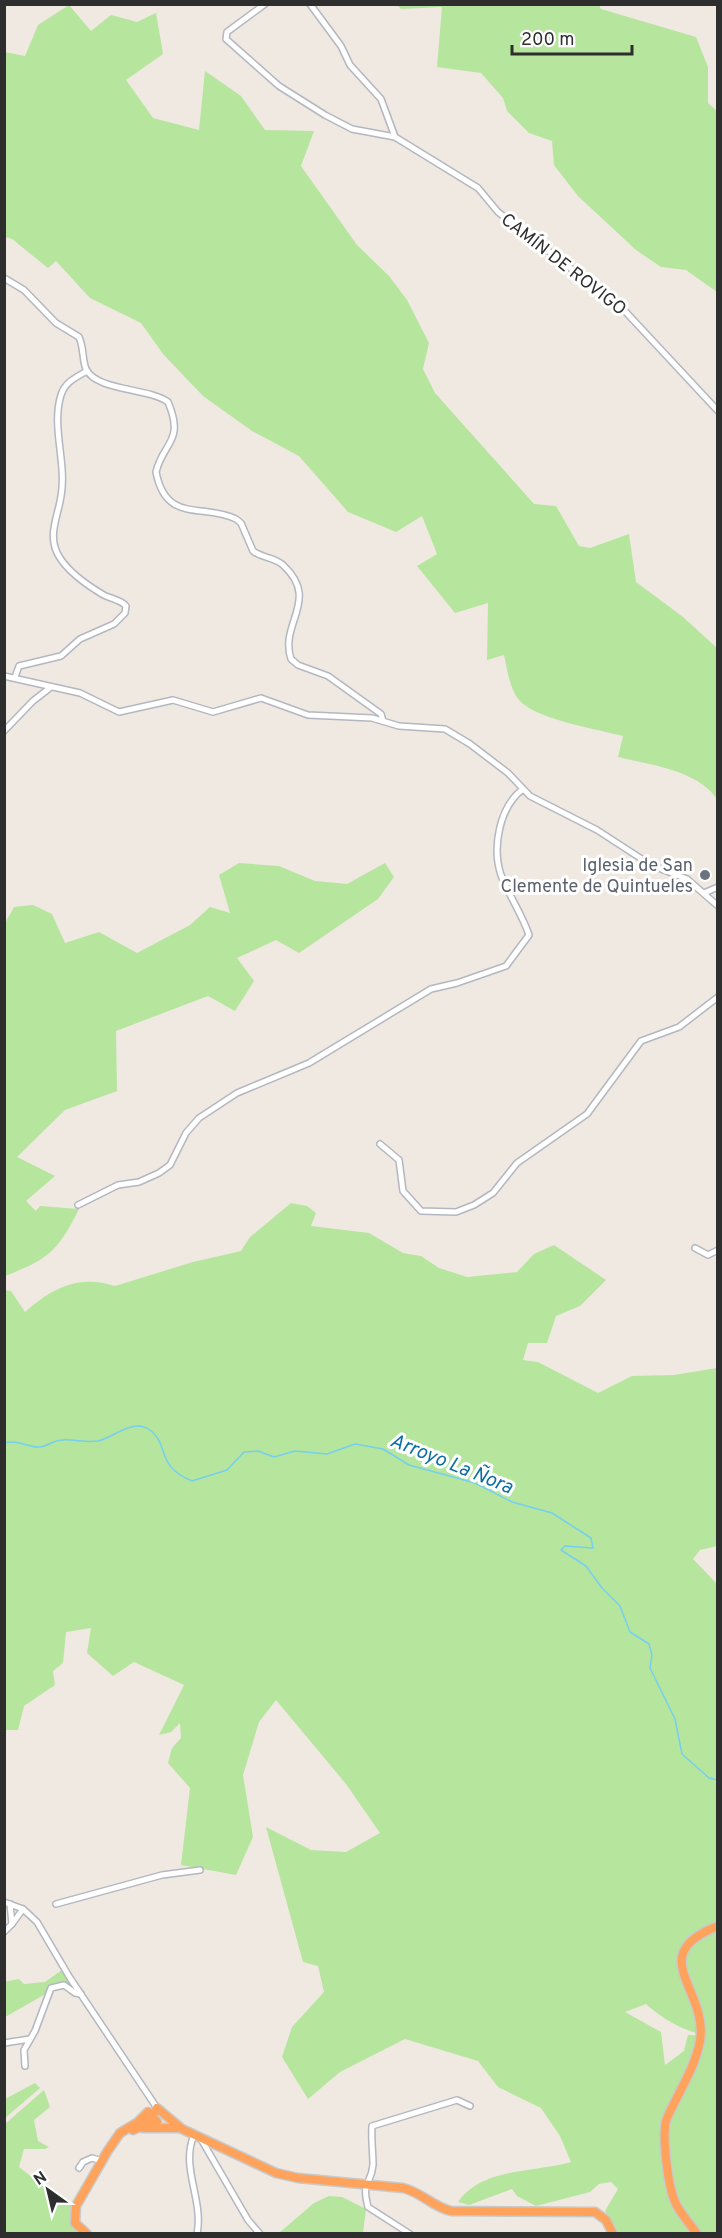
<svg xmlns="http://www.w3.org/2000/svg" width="722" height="2238" font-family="Overpass,sans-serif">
  <rect width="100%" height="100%" fill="#efe9e1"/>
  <g fill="#b6e59e" fill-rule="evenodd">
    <path d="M69,5L91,31L111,15L137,22L156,13L163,54L126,80L153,118L199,130L205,71L241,96L265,130L314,131L301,166L357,245L389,276L407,300L429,343L423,369L435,393L534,504L556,506L579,546L590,548L629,534L636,582L683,617L717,648V799C697,770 651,765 618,757L623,736C598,729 529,719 516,696C509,684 507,668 504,655L487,660L488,603L455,613L417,566L437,554L422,516L396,532L348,512L299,456L252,431L203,396L163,354L141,323L90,298L56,261L48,268L12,239L5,237V52L25,56L38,25Z"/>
    <polygon points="397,5 599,5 601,9 696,37 708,67 708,103 717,111 717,292 686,270 661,267 636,250 578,196 554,165 552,141 529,133 507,111 503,98 481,73 437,67 442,7 401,9"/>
    <path d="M239,863L279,866L315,881L347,884L385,863L394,877L378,899L299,953L276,940L237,958L254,981L235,1011L208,996L116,1031L117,1091L65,1110L17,1157L55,1176L26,1201L36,1211L40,1206L79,1209C58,1251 49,1259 5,1276L4,925L14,907L33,905L52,914L65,943L99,932L137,953L190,925L210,907L230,913L219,875Z"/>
    <path d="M291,1203L307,1206L316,1213L311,1226L369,1233L403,1253L421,1256L439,1268L467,1277L517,1272L534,1254L554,1245L606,1280L580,1306L556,1316L547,1343H528L523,1360L538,1362L598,1393L632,1376L674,1375L717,1368V1546L700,1550L693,1559L718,1585L717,2233H619L605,2211L618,2189L611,2182L599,2184L590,2192L536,2206L517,2196L512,2189L469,2205L458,2202C482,2167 534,2173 571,2162L560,2136L541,2108L498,2087L478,2061L405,2039L340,2072L308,2099L282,2057L292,2027L324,1992L318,1966L303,1962L266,1827L311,1850L346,1852L380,1833L346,1784L276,1700L259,1722L243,1775L253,1837L236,1875L181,1865L190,1788L168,1763L172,1748L181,1738L180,1723L171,1732L159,1735L184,1685L134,1662L113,1676L87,1653L91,1628L66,1632L63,1663L53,1671L55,1685L24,1706L18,1730H5L4,1290L11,1291L25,1312C52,1288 79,1274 115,1286L193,1262L241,1251L250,1237ZM646,2004C665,2021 681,2029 706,2036L688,2035L684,2051L665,2065L661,2032L625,2012Z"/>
    <polygon points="62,1970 75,1991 58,1987 5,2017 4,1982 19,1979 24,1984 45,1982"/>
    <polygon points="35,2083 40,2088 5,2118 5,2099"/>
    <path d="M44,2090L50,2107L34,2120L38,2141L49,2147L45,2149H24L19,2167L51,2192L74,2204C69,2217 71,2224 81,2233L5,2234V2124Z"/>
    <polygon points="329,2196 342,2197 366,2209 363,2233 279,2233 314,2203"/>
  </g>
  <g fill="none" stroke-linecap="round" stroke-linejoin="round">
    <path stroke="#75cff0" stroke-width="1.5" d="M4,1443C19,1439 27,1448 40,1447C48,1446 54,1440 62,1440C75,1439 85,1443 98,1441C115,1437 132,1418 150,1430C170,1445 155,1466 192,1481L227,1470L244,1452L258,1451L274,1457L295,1451L327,1454L355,1444L383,1449L409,1465L475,1483L512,1502L552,1513L591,1538L593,1548L565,1546L561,1550L586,1566L602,1588L620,1606L630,1632L649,1644L652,1655L650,1668L675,1719L682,1754L709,1778L718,1780"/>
    <defs>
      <g id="minor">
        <polyline points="265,4 227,32 226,39 279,86 325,115 352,129 395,137 478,188 498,212 623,309 718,411"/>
        <polyline points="310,4 341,46 350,65 381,99 395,137"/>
        <path d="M4,278L24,290L56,323L79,337C84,348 82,359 86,369C96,391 150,388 168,402C185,442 163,442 156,472C166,524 203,503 236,519L241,523L253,551C262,558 274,557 283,565C321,600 279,623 291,659L298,665L328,676L381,714L383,721"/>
        <polyline points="4,676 80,693 119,712 173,700 213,712 261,698 308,715 372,718 399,726 445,729 470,744 508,773 530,796 597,830 651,865 687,879 718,906"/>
        <path d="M15,677L19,666L61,656L80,639L114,624L125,613L126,606C120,599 110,599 102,594C87,585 69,572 60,558C46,537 58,517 61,496C67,463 51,427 61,395C65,382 75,378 87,371"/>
        <polyline points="4,731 33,701 51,687"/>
        <polyline points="704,893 718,887"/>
        <polyline points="380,1144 399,1160 403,1191 421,1211 456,1212 474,1205 493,1193 517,1163 587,1114 641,1041 679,1027 718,997"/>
        <path d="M78,1205L118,1185L139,1182L159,1173L170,1165L186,1133L199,1118L237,1093L309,1063L431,989L457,983L506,966L529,935C522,914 509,896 501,875C492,848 499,807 523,789"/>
        <polyline points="695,1248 708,1255 718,1250"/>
        <polyline points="4,1902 23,1909 37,1922 70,1978 157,2108"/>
        <polyline points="56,1904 162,1875 200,1870"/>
        <polyline points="12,1924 23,1909"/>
        <polyline points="4,1932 12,1924 10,1904"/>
        <polyline points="4,2043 30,2039"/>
        <polyline points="25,2066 24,2050 35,2031 51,1988 64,1985 75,1993 81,1994"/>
        <path d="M194,2135C180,2167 204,2200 197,2234"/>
        <polyline points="201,2139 248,2220 260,2234"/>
        <polyline points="79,2168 83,2162 92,2158 102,2161"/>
        <path d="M410,2234L368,2207C361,2180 371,2186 373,2165C373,2152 371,2139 372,2126L457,2100L470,2106"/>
      </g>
      <g id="highway">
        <polyline points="139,2121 148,2112 157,2122"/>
        <polyline points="143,2128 178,2128"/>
        <path d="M133,2130L149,2123L157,2108L182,2129L276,2173L298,2178L403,2188C421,2192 433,2207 451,2211L595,2212L606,2220L613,2234"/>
        <polyline points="87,2234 75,2223 76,2206 107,2152 120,2133 140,2121"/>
        <path d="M697,2234C690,2224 681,2214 676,2204C668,2188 661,2133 667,2118C678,2093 695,2068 700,2041C709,1990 643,1955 718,1926"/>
      </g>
    </defs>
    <use href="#minor" stroke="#b4b7c1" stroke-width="8"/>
    <use href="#highway" stroke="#c9c9c9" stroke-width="11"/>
    <use href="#minor" stroke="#fff" stroke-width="5"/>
    <use href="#highway" stroke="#ffa35c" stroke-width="8"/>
  </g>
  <circle fill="#6b7280" stroke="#fff" stroke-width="2" cx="705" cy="875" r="6"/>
  <g text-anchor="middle" stroke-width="6" stroke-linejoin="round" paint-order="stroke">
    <g font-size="18" fill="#2e2e2e" stroke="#fff">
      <text transform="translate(564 264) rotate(38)" y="6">CAMÍN DE ROVIGO</text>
    </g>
    <g font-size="18" fill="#5b616d" stroke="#fff" text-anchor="end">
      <text x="693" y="871">Iglesia de San<tspan x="693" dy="21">Clemente de Quintueles</tspan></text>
    </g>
    <g font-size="20" font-style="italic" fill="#0d6fa3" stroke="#fff">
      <text transform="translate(452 1463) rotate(22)" y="7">Arroyo La Ñora</text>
    </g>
  </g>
  <rect width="722" height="2238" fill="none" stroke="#2e2e2e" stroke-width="12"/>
  <g transform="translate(48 2190) rotate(326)" stroke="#ffffff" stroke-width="4.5" paint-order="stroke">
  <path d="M0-4.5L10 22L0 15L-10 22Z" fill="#2e2e2e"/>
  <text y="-9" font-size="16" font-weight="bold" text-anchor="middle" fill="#2e2e2e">N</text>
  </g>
  <path d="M512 45v9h120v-9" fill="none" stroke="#2e2e2e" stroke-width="3"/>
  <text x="521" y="45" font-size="18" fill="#2e2e2e" stroke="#ffffff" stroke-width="4.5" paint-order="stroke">200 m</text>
</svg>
